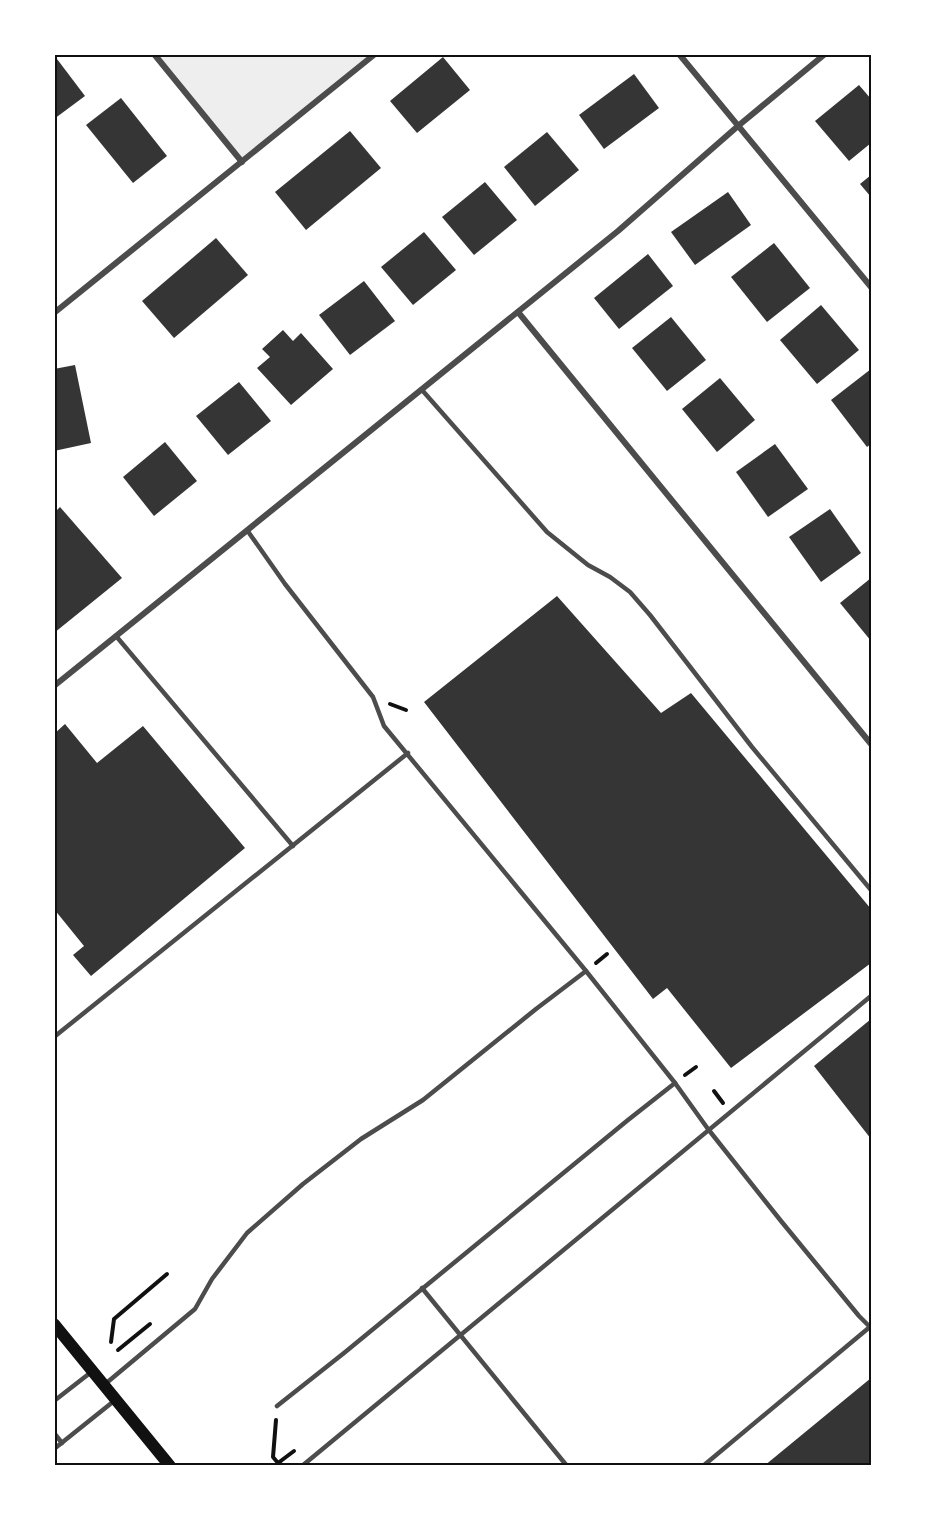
<svg xmlns="http://www.w3.org/2000/svg" width="925" height="1520" font-family="Barlow,sans-serif">
  <rect width="100%" height="100%" fill="#fff"/>
  <polygon fill="#eee" points="154,54 375,54 242,162"/>
  <g fill="#353535">
    <polygon points="54,55 85,96 54,119"/>
    <polygon points="443,57 470,90 417,133 390,101"/>
    <polygon points="634,74 659,108 604,149 579,115"/>
    <polygon points="859,85 871,99 871,143 849,161 815,121"/>
    <polygon points="121,98 167,156 133,183 86,125"/>
    <polygon points="350,131 381,168 306,230 275,192"/>
    <polygon points="547,132 579,170 535,206 504,167"/>
    <polygon points="871,175 871,197 860,184"/>
    <polygon points="485,182 517,220 474,255 442,217"/>
    <polygon points="728,192 751,225 695,265 671,232"/>
    <polygon points="424,232 456,270 413,305 381,267"/>
    <polygon points="216,238 248,275 174,338 142,301"/>
    <polygon points="774,243 810,288 767,322 731,277"/>
    <polygon points="648,254 673,286 619,329 594,298"/>
    <polygon points="364,281 395,321 350,355 319,315"/>
    <polygon points="821,305 859,350 817,384 780,340"/>
    <polygon points="671,317 706,360 667,391 632,348"/>
    <polygon points="283,330 293,341 301,333 333,369 291,405 257,368 270,357 262,349"/>
    <polygon points="75,365 91,443 54,451 54,369"/>
    <polygon points="871,369 871,444 867,447 831,400"/>
    <polygon points="720,378 755,420 717,452 682,409"/>
    <polygon points="239,382 271,421 228,455 196,416"/>
    <polygon points="165,442 197,481 154,516 123,477"/>
    <polygon points="775,444 808,489 768,517 736,472"/>
    <polygon points="60,507 122,578 54,633 54,513"/>
    <polygon points="830,509 861,553 821,582 789,537"/>
    <polygon points="871,578 871,641 840,603"/>
    <polygon points="557,596 661,713 691,693 871,909 871,963 731,1068 667,988 653,999 424,702"/>
    <polygon points="65,724 97,763 143,726 245,848 91,976 73,955 84,946 54,909 54,734"/>
    <polygon points="871,1019 871,1139 814,1066"/>
    <polygon points="871,1378 871,1466 764,1466"/>
  </g>
  <g fill="none" stroke-linecap="round" stroke-linejoin="round">
    <g stroke="#111" stroke-width="4">
      <polyline points="390,704 406,710"/>
      <polyline points="596,963 607,954"/>
      <polyline points="685,1075 696,1067"/>
      <polyline points="714,1091 723,1103"/>
      <polyline points="111,1342 114,1319 167,1274"/>
      <polyline points="118,1350 150,1324"/>
      <polyline points="276,1420 273,1457 278,1463 285,1466"/>
      <polyline points="278,1463 294,1451"/>
    </g>
    <g stroke="#4c4c4c" stroke-width="4.5">
      <polyline points="422,390 547,532 588,565 610,577 630,592 650,615 752,747 871,890"/>
      <polyline points="247,530 285,584 373,697 384,726 586,971 675,1083 708,1129 781,1221 859,1316 871,1328"/>
      <polyline points="116,636 293,846"/>
      <polyline points="54,1037 408,753"/>
      <polyline points="422,1288 567,1466"/>
      <polyline points="104,1385 195,1309 212,1279 247,1233 303,1184 361,1139 423,1100 536,1009 586,971"/>
      <polyline points="54,1401 90,1373"/>
      <polyline points="277,1406 344,1353 628,1120 675,1083"/>
      <polyline points="54,1433 62,1443"/>
      <polyline points="54,1449 114,1401"/>
      <polyline points="302,1466 871,996"/>
      <polyline points="703,1466 871,1326"/>
    </g>
    <g stroke="#4c4c4c" stroke-width="6">
      <polyline points="154,54 242,162"/>
      <polyline points="679,54 871,287"/>
      <polyline points="518,312 871,744"/>
      <polyline points="54,313 375,54"/>
      <polyline points="54,686 618,231 738,126 825,54"/>
    </g>
    <polyline stroke="#111" stroke-width="12" points="54,1324 170,1466"/>
  </g>
  <rect width="925" height="1520" fill="none" stroke="#ffffff" stroke-width="111"/>
  <rect x="56" y="56" width="814" height="1408" fill="none" stroke="#111" stroke-width="2"/>
</svg>
